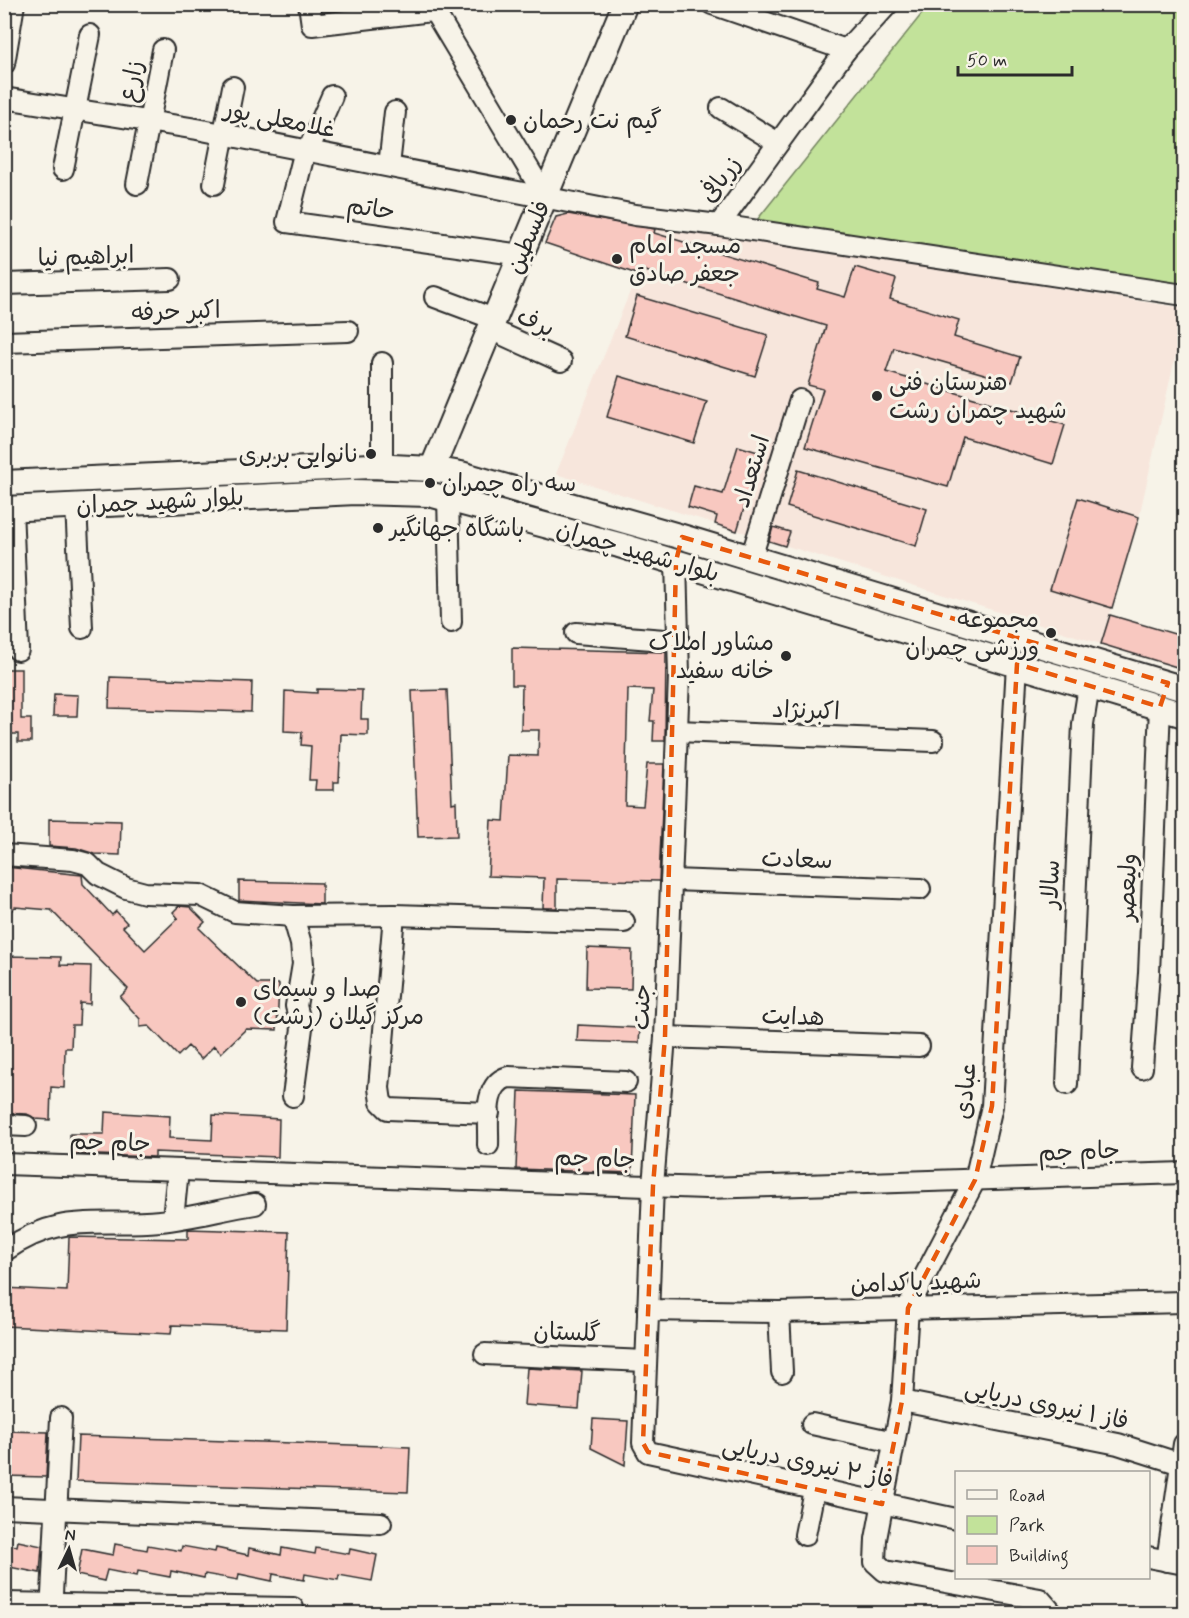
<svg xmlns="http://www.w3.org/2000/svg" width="1189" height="1618" font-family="Mynerve,'Playpen Sans Arabic',sans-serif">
  <rect width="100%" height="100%" fill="#f7f3e8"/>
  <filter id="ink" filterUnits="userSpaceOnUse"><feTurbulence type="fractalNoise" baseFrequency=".0167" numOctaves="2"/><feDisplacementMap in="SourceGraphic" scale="12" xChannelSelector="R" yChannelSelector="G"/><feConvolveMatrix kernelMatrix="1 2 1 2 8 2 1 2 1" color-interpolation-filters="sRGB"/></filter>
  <g filter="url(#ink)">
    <polygon fill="#f7e6dc" points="657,225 1184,308 1184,318 1139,517 1101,644 556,474"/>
    <polygon fill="#c2e29a" stroke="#768662" stroke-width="1.5" points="929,5 1184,5 1184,290 745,235"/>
    <g fill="#f8c8c0" stroke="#2b2b2b" stroke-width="1.5">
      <polygon points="568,214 655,229 654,233 819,283 817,289 845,297 855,267 896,279 890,299 959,320 954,337 1020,357 1012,382 894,348 886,372 1065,425 1053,464 963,437 948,487 805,447 823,389 808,385 826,326 639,269 637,274 545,243 556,217"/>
      <polygon points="637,296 768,335 755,376 625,336"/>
      <polygon points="619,376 707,402 694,443 607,417"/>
      <polygon points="738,446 761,453 737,531 715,524 717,516 688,507 694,486 723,494"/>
      <polygon points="798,470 927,509 916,546 787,507"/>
      <polygon points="1078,498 1139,517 1112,608 1050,589"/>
      <polygon points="773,527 790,532 785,546 769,541"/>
      <polygon points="1110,615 1185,637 1185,655 1180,668 1101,644"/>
      <polygon points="512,648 666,652 665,741 653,741 654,721 650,721 653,690 628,689 625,805 643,806 647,764 664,764 659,881 557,879 557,908 543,908 544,878 488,876 491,820 504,821 508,755 538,756 539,730 521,730 522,685 512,685"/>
      <polygon points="4,669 21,669 21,719 31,719 31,742 18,742 18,734 4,734"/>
      <polygon points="110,677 252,682 251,712 109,708"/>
      <polygon points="317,689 362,690 361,719 368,719 368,735 341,734 339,782 334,782 334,790 315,790 316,780 309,780 311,746 301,745 302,732 284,731 285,691 317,693"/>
      <polygon points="447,690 452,803 456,802 457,836 418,837 412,691"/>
      <polygon points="54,694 78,695 77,716 53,716"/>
      <polygon points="49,819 121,821 120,855 95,854 76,848 49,846"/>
      <polygon points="5,867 82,875 83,884 112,915 116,911 127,923 123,927 145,950 178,918 173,912 179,906 190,907 205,922 199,928 257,984 279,984 277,1030 246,1029 221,1053 214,1046 201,1059 188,1046 178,1056 149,1026 140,1027 140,1019 120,997 128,989 51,910 15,907 4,917"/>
      <polygon points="239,881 322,883 322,904 239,900"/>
      <polygon points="587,948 632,950 631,989 586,988"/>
      <polygon points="4,956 61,957 60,965 91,966 90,1004 80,1003 79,1025 72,1025 71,1048 65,1048 64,1088 51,1087 50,1120 35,1119 27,1114 4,1113"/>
      <polygon points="578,1025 640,1028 639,1043 577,1041"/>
      <polygon points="519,1091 635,1095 632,1173 516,1169"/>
      <polygon points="105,1112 170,1116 169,1138 212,1140 213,1115 279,1119 278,1157 155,1152 155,1157 70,1154 70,1134 104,1134"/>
      <polygon points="188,1229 289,1232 286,1329 172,1325 171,1334 4,1326 4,1288 67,1291 69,1237 188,1239"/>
      <polygon points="527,1368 582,1371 579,1409 524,1405"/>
      <polygon points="593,1419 628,1421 625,1465 591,1448"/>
      <polygon points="4,1431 48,1432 46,1477 4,1476"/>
      <polygon points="78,1436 410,1447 408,1492 76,1481"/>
      <polygon points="18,1541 42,1546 40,1573 4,1566 4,1544 17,1546"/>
      <polygon points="115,1544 147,1550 148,1545 181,1551 182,1546 215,1552 216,1548 248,1555 249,1548 281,1555 282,1548 315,1554 316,1548 349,1554 350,1549 377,1555 372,1581 339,1575 338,1580 305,1574 304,1580 273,1574 272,1581 239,1574 238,1580 205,1574 204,1578 171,1571 170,1577 138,1571 137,1576 107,1570 104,1581 77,1575 82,1549 113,1555"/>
    </g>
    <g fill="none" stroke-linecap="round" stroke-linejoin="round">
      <defs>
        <g id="minor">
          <polyline points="309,4 312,25 432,11 445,4"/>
          <polyline points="430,4 545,196"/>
          <polyline points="712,4 846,50"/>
          <polyline points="4,64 14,4"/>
          <polyline points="4,98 197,129 635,215 719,225 1184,295"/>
          <polyline points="721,108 778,143"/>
          <polyline points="305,150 287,222 521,255"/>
          <polyline points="308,151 332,96"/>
          <polyline points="389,166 395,112"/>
          <polyline points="63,169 90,35"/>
          <polyline points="137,184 163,50"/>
          <polyline points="214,184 233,87"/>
          <polyline points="719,225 846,50 888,4"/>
          <polyline points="4,284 170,279"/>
          <polyline points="435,297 494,319"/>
          <polyline points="490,329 561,361"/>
          <polyline points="4,342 348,331"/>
          <polyline points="382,467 382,363"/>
          <polyline points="448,497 451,622"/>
          <polyline points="76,505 82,628"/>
          <polyline points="12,508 18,650"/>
          <polyline points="751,558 800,400"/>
          <polyline points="676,561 679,675 677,731 665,1037 653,1186 643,1443 648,1452 956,1519"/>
          <polyline points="576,633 677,641"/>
          <polyline points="1017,664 992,1106 975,1180 908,1308 902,1401 876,1539 875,1562 885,1571 1040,1599 1053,1614"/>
          <polyline points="677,731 933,741"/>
          <polyline points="4,855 73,860 88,864 98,874 126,888 145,893 200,895 235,912 293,916 394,915 624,922"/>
          <polyline points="671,880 920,889"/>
          <polyline points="394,915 379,1088 381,1102 388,1109 489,1113"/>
          <polyline points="293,916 301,944 303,964 296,1006 302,1028 293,1096"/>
          <polyline points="665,1037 919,1046"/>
          <polyline points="1142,1068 1149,973 1160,707"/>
          <polyline points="1067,1084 1083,724 1089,686"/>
          <polyline points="4,1125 26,1126"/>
          <path d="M488,1145C489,1123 482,1085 508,1077L626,1082"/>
          <polyline points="4,1164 706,1188 1184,1173"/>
          <polyline points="173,1219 178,1170"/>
          <path d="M4,1251C62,1211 96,1227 160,1221C191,1218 223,1209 255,1204"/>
          <polyline points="648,1310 779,1312 1184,1302"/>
          <polyline points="779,1312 782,1372"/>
          <polyline points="485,1354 646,1361"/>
          <polyline points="902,1401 1118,1444 1184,1465"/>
          <polyline points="812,1424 894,1442"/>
          <polyline points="4,1507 381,1523"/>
          <polyline points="805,1535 814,1490"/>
          <polyline points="1148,1557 1184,1564"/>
          <polyline points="1167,1561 1184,1444"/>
          <polyline points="4,1603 293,1608"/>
          <polyline points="51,1614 61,1418"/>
        </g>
        <g id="major">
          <polyline points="432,469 625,4"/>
          <polyline points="4,483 372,466 432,469 461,474 682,537 1184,689"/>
          <polyline points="4,509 356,492 429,494 619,545 1184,715"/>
        </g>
      </defs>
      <use href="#minor" stroke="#2b2b2b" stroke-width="24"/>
      <use href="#major" stroke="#2b2b2b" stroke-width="28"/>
      <use href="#minor" stroke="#f7f3e8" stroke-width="20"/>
      <use href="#major" stroke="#f7f3e8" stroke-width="24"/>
    </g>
  </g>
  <path fill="none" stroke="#e8590c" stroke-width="4.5" stroke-dasharray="12 8" stroke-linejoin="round" d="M682,537L1168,683L1160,707L1017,664L992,1106L975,1180L908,1308L902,1401L882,1504L648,1452L643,1443L653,1186L665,1037L676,561Z"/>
  <g fill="#2b2b2b" stroke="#f7f3e8" stroke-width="2">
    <circle cx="511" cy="120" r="6"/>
    <circle cx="617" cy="259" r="6"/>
    <circle cx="877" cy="396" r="6"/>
    <circle cx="371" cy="454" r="6"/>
    <circle cx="430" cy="483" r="6"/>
    <circle cx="378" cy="528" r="6"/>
    <circle cx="1051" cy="633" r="6"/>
    <circle cx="786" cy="656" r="6"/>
    <circle cx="241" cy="1002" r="6"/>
  </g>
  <g text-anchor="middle" stroke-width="6" stroke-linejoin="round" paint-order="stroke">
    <g font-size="24" fill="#2b2b2b" stroke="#f7f3e8">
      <text transform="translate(131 81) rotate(-79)" y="8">زارع</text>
      <text transform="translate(280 119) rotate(11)" y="8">غلامعلی پور</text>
      <text transform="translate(720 179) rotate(-54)" y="8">زربافی</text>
      <text transform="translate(371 208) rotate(8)" y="8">حاتم</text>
      <text transform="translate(528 237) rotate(-67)" y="8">فلسطین</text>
      <text transform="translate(86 256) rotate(-2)" y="8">ابراهیم نیا</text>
      <text transform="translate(176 311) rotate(-2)" y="8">اکبر حرفه</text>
      <text transform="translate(536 322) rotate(25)" y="8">برف</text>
      <text transform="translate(751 471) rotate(-73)" y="8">استعداد</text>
      <text transform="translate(160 501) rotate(-3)" y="8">بلوار شهید چمران</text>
      <text transform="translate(638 551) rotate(16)" y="8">بلوار شهید چمران</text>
      <text transform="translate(806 710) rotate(2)" y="8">اکبرنژاد</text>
      <text transform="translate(797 859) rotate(2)" y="8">سعادت</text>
      <text transform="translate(1050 884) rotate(-87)" y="8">سالار</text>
      <text transform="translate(1127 887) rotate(-88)" y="8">ولیعصر</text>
      <text transform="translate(641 1007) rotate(-88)" y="8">جنت</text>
      <text transform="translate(793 1016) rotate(2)" y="8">هدایت</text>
      <text transform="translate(965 1091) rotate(-84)" y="8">عبادی</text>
      <text transform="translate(110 1142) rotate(2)" y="8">جام جم</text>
      <text transform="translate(1079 1151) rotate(-2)" y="8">جام جم</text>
      <text transform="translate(595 1158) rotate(2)" y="8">جام جم</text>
      <text transform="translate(916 1282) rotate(-2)" y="8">شهید پاکدامن</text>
      <text transform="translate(567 1332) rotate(2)" y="8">گلستان</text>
      <text transform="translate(1047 1404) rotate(12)" y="8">فاز ۱ نیروی دریایی</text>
      <text transform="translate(808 1462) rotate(12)" y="8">فاز ۲ نیروی دریایی</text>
    </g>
    <g font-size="24" fill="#2b2b2b" stroke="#f7f3e8" text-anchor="start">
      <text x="523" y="128">گیم نت رحمان</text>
      <text x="629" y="253">مسجد امام<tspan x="629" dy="28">جعفر صادق</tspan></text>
      <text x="889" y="390">هنرستان فنی<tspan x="889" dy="28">شهید چمران رشت</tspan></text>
      <text x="359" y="462" text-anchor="end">نانوایی بربری</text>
      <text x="442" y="491">سه راه چمران</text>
      <text x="390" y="536">باشگاه جهانگیر</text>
      <text x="1039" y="627" text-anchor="end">مجموعه<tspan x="1039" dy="28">ورزشی چمران</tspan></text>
      <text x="774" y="650" text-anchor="end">مشاور املاک<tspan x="774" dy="28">خانه سفید</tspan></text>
      <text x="253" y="996">صدا و سیمای<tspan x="253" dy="28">مرکز گیلان (رشت)</tspan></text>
    </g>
  </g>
  <rect width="1189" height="1618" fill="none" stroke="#f7f3e8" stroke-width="24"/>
  <rect x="12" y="12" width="1165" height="1594" fill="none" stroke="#2b2b2b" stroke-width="2" filter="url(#ink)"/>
  <rect x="955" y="1471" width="195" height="108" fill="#f7f3e8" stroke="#a5a39c" stroke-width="1.5"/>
  <rect x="967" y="1490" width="30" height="9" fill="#f7f3e8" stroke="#a5a39c" stroke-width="1.5"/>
  <text x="1009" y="1501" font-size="18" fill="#2b2b2b">Road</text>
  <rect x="967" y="1516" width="30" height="18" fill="#c2e29a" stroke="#a5a39c" stroke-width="1.5"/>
  <text x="1009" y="1531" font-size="18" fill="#2b2b2b">Park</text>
  <rect x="967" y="1546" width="30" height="18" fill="#f8c8c0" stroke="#a5a39c" stroke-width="1.5"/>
  <text x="1009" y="1561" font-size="18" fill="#2b2b2b">Building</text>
  <g transform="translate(69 1549) rotate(5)" stroke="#f7f3e8" stroke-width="4.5" paint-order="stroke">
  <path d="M0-4.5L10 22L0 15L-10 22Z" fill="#2b2b2b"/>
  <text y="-9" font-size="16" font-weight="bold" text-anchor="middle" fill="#2b2b2b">N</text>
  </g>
  <path d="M958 66v9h114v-9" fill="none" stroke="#2b2b2b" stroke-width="3"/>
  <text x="967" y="66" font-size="18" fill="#2b2b2b" stroke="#f7f3e8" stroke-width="4.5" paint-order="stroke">50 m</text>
</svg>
